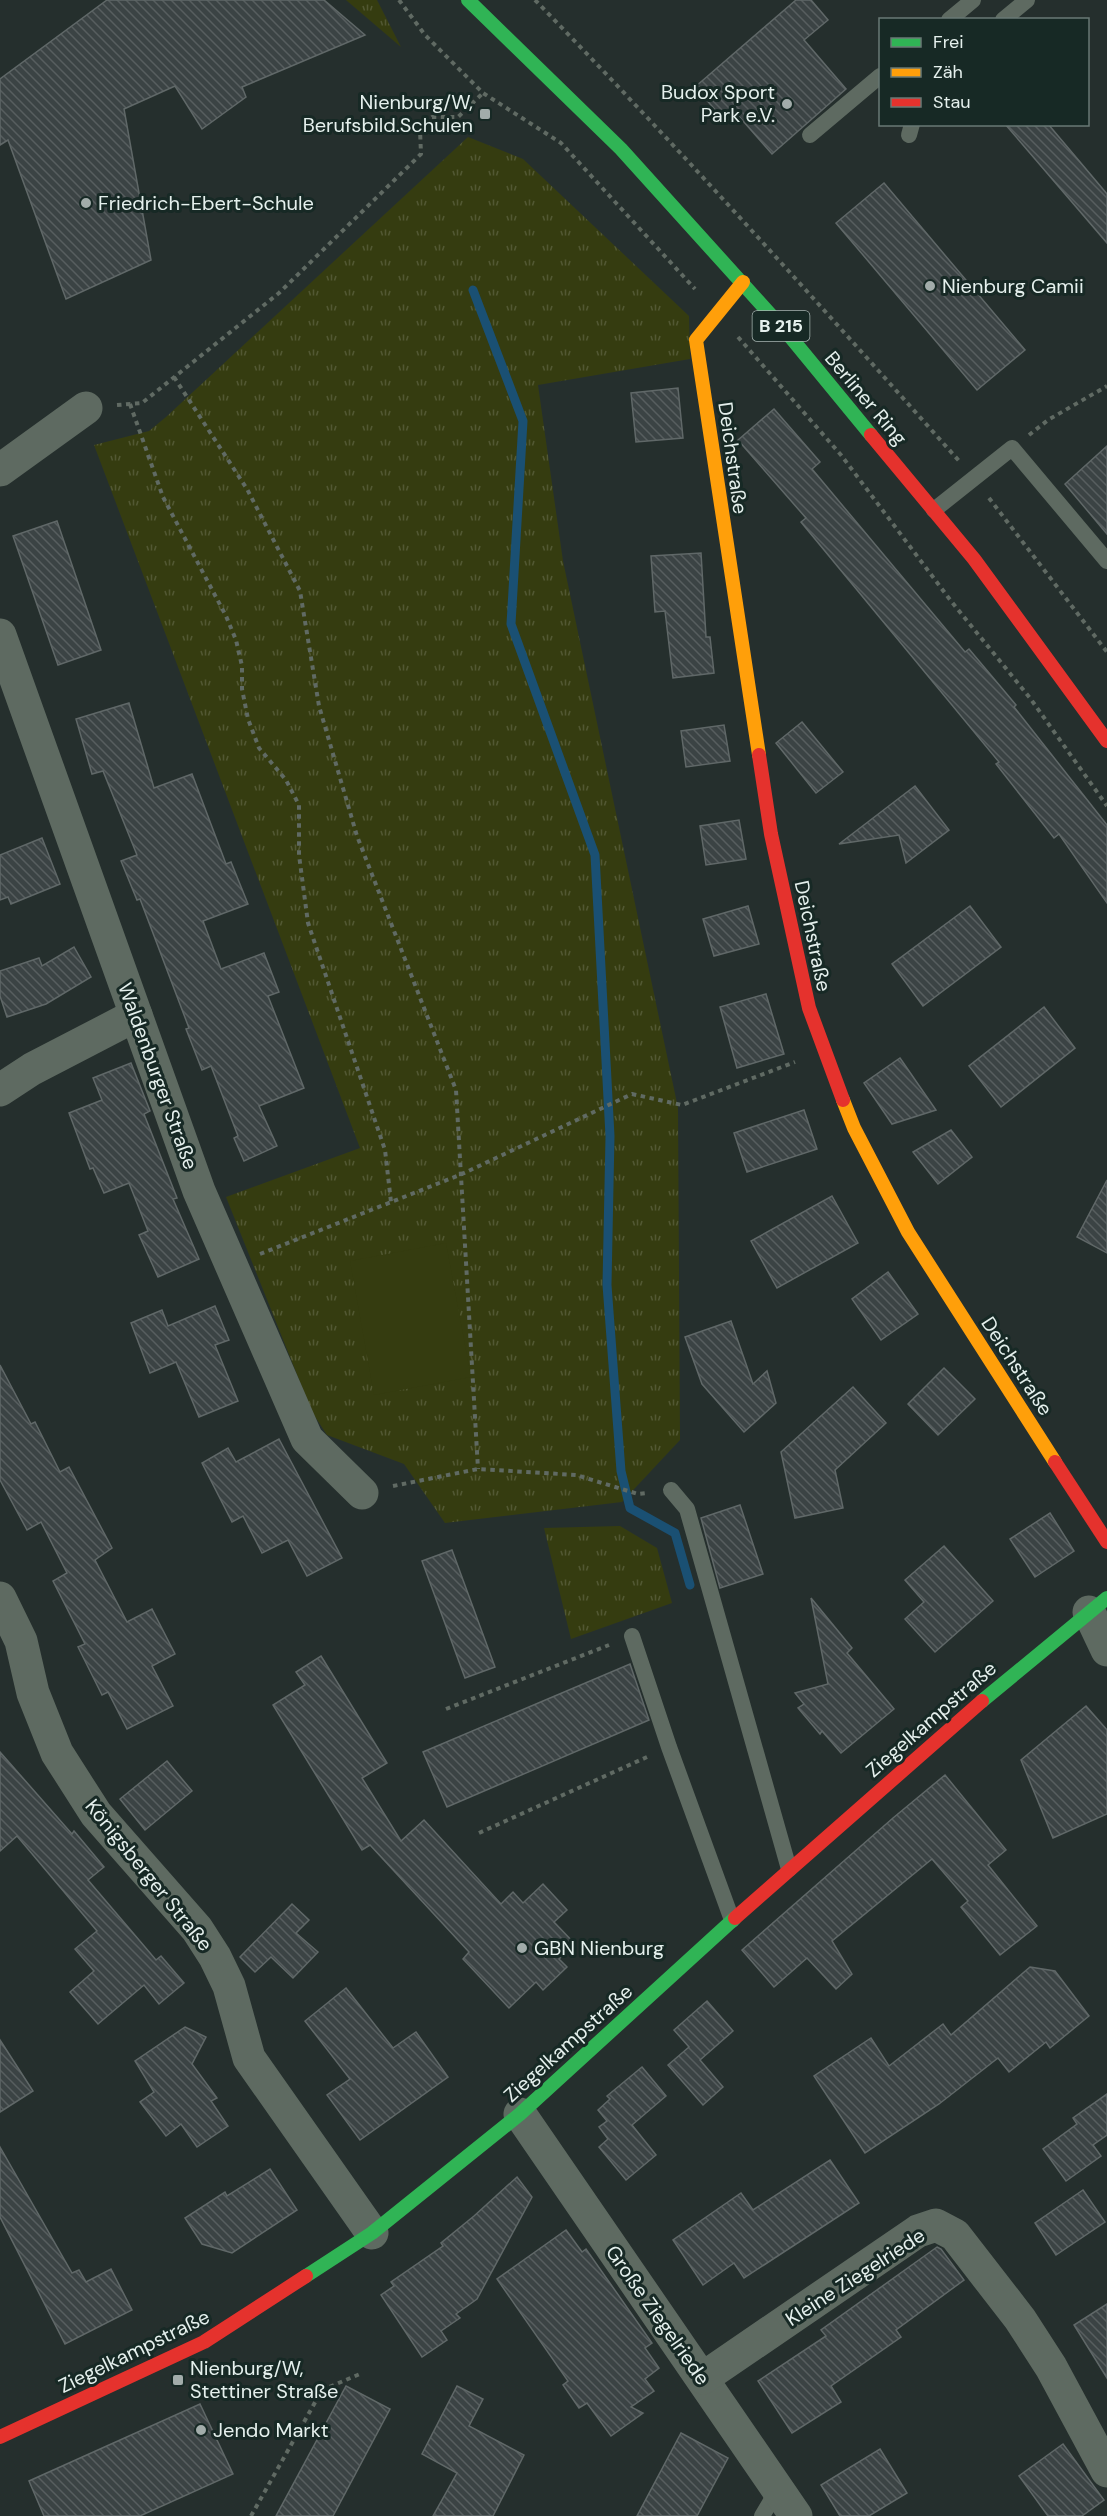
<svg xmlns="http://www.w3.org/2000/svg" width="1107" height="2516" font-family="'DM Sans',sans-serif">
  <defs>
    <pattern id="grass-tufts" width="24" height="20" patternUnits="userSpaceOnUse" patternTransform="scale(1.5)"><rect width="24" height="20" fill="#353c10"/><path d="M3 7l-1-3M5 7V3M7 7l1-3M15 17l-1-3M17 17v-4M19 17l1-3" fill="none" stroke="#525833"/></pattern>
    <pattern id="building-back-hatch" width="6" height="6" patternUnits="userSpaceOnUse" patternTransform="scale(1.5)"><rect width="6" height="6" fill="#3b4344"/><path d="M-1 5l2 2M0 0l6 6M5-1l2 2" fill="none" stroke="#575e5f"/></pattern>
  </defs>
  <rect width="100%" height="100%" fill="#252f2d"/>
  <g fill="url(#grass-tufts)">
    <polygon points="346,0 377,0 401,47"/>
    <polygon points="468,137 523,159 689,316 690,359 538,385 563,561 678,1108 680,1440 622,1502 445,1523 404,1464 327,1435 312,1412 226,1197 360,1148 94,445 149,431 166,417"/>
    <polygon points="620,1526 657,1548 672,1603 571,1639 544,1528"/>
  </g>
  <polygon fill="#353c10" points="446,1243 471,1377 374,1395 350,1261"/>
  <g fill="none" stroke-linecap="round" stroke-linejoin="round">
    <polyline stroke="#1a5073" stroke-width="9" points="473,290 523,421 511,624 595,855 610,1136 607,1285 621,1471 630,1508 675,1533 690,1585"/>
  </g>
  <g fill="url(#building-back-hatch)" stroke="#606868" stroke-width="1.5">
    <polygon points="107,0 324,0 365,35 242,87 246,97 202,129 175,86 124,109 151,260 66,299 8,140 0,145 0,79"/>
    <polygon points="796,0 811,0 828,20 804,40 846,89 772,154 736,113 726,122 695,87"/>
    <polygon points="1005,124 1048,124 1107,194 1107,243"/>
    <polygon points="884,183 1025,350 977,390 836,223"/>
    <polygon points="678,388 683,438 636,442 631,393"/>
    <polygon points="774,409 820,462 812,469 965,652 969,649 1016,705 1014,707 1107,825 1107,903 1059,834 1054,838 996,764 999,762 801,522 806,518 738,440"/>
    <polygon points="1107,446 1107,534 1065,484"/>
    <polygon points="57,521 101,650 58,665 13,536"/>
    <polygon points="701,553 706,637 710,637 714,673 673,678 665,611 655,612 651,556"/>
    <polygon points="129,703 154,788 192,774 226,864 231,862 248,904 203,921 221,969 264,953 279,992 268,996 304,1088 259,1106 277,1146 244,1161 234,1138 238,1136 211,1066 202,1070 186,1029 189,1028 140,899 137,900 121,861 137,855 103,771 92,774 76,719"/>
    <polygon points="802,722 843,772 816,793 776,743"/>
    <polygon points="724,725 730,761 686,767 681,731"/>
    <polygon points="915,786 949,830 906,863 899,835 839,844"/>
    <polygon points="739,820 746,859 706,865 700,826"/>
    <polygon points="42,838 60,884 11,904 8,897 0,900 0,855"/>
    <polygon points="748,906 759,944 714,956 703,919"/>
    <polygon points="970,906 1001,947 923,1006 892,964"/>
    <polygon points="74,947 91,977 46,1004 7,1017 0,996 0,971 39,958 42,966"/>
    <polygon points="766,994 784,1054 737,1068 720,1007"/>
    <polygon points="1044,1007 1075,1048 1001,1107 969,1066"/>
    <polygon points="900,1058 936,1110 892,1124 864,1083"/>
    <polygon points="131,1063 150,1111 144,1114 177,1198 173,1199 199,1259 158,1277 139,1235 148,1231 129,1183 104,1193 93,1168 90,1169 69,1113 102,1100 93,1078"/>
    <polygon points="804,1110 817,1149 747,1172 734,1133"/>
    <polygon points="951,1130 972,1157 938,1184 913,1152"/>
    <polygon points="1107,1180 1107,1253 1077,1237"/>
    <polygon points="832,1196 858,1243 777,1288 751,1241"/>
    <polygon points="888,1272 918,1314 881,1340 852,1299"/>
    <polygon points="215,1306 229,1340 215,1345 238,1401 199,1417 176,1362 150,1373 131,1323 162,1310 168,1326"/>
    <polygon points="731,1321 753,1384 767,1371 776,1403 744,1432 702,1384 685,1337"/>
    <polygon points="0,1365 31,1424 35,1422 60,1472 69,1467 112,1548 95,1560 127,1622 152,1609 175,1654 152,1666 173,1706 127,1729 108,1692 102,1695 78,1647 85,1644 53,1581 67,1573 41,1522 27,1530 0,1480"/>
    <polygon points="944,1368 975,1399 938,1435 908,1404"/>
    <polygon points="853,1387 886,1423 835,1470 843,1508 795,1518 781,1452"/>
    <polygon points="279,1439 342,1558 307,1576 288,1540 262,1553 243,1516 232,1522 202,1463 228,1448 236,1462"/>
    <polygon points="740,1505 763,1574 720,1588 701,1518"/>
    <polygon points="1050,1513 1074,1551 1035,1577 1010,1539"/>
    <polygon points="944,1546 993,1601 935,1652 905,1619 924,1602 905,1580"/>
    <polygon points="452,1550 495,1667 465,1678 422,1561"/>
    <polygon points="811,1598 852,1648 847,1653 894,1709 841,1753 822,1731 820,1734 798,1708 804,1704 795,1693 828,1684"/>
    <polygon points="321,1656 387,1763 362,1778 401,1841 424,1820 501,1904 513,1892 523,1903 543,1884 567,1910 554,1922 575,1944 559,1959 567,1967 543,1990 536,1982 509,2008 463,1959 469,1952 370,1845 362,1850 273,1705 305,1685 296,1672"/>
    <polygon points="630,1664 649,1720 447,1807 423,1752"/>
    <polygon points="1086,1706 1107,1730 1107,1814 1053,1838 1021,1760"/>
    <polygon points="0,1752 72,1834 74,1831 104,1867 88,1880 156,1960 161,1956 184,1983 159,2004 144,1985 98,2024 70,1992 94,1971 75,1949 97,1931 17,1836 0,1851"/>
    <polygon points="167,1761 192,1791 145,1830 120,1799"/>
    <polygon points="945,1775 1006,1850 988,1865 1037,1926 1000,1955 961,1907 968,1901 932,1859 832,1941 852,1974 836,1989 807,1958 774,1987 742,1950 893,1818"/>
    <polygon points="292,1904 309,1920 296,1933 318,1952 293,1978 271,1957 255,1972 240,1957"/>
    <polygon points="1030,1967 1055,1971 1089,2016 1050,2048 1046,2042 1009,2072 998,2058 939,2104 865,2153 814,2076 871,2038 889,2066 943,2024 951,2035"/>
    <polygon points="346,1988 393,2048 416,2032 448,2077 360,2140 327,2095 350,2079 305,2021"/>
    <polygon points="707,2001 733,2031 700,2060 723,2087 703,2105 668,2065 689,2047 674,2030"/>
    <polygon points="185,2027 206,2037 192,2064 217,2098 211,2101 228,2126 197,2147 181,2124 166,2136 140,2102 154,2092 135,2061"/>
    <polygon points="0,2040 33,2091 0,2112"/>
    <polygon points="642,2067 666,2096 632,2125 656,2155 626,2180 599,2147 608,2139 599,2127 607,2121 598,2110 610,2099 607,2096"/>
    <polygon points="1107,2094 1107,2135 1093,2145 1101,2156 1066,2181 1043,2149 1077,2124 1073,2118"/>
    <polygon points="0,2147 72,2273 79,2270 86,2282 111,2269 132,2310 65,2344 0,2217"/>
    <polygon points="830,2160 859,2203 744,2278 734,2263 703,2285 673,2240 741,2193 753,2210"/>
    <polygon points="270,2169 297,2210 232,2253 202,2244 185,2218 225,2192 227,2196"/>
    <polygon points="517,2177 532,2197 477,2299 456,2314 460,2318 441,2331 447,2340 422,2357 381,2295 394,2286 391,2282 443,2246 441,2243 474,2216"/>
    <polygon points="1083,2190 1105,2222 1056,2255 1035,2223"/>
    <polygon points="566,2230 582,2252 586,2249 652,2343 645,2348 659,2368 645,2379 654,2391 631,2407 643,2413 611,2436 587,2403 579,2408 563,2385 568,2381 497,2279"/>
    <polygon points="937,2247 941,2249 964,2280 896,2330 901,2337 831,2386 841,2402 792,2433 758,2381 826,2336 821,2330"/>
    <polygon points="1107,2304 1107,2378 1074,2325"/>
    <polygon points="346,2386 390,2409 333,2516 276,2516"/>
    <polygon points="457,2386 483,2399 469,2426 524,2455 493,2516 433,2516 457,2473 422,2454"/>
    <polygon points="200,2404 233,2474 140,2516 44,2516 29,2481"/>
    <polygon points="681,2433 728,2458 697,2516 637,2516"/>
    <polygon points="1063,2444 1104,2500 1082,2516 1048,2516 1019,2476"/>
    <polygon points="880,2449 907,2493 869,2516 840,2516 821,2485"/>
  </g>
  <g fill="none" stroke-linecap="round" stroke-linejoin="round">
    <g stroke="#606a63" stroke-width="4" stroke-dasharray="4.5 4.5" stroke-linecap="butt">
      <polyline points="399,0 425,35 483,93 561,143 695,289"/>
      <path d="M535,0C681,150 820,305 960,462"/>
      <polyline points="738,337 841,455 951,601 1030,698 1107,806"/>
      <polyline points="174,377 247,489 300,591 319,706 357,836 456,1090 478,1469"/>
      <polyline points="130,404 163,497 226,616 236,640 242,666 242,689 248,719 259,748 286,780 299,805 299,855 308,923 385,1150 391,1202"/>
      <polyline points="117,405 142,403 279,293 421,154 420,130 432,117 458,117 483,93"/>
      <polyline points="1029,435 1048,420 1107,386"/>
      <polyline points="989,498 1107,652"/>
      <polyline points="260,1254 462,1174 632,1094 682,1105 795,1062"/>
      <polyline points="393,1486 478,1469 576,1475 638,1494 647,1493"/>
      <polyline points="446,1709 609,1645"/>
      <polyline points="479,1833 647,1757"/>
      <polyline points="251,2516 322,2390 360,2374"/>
    </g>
    <g stroke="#5e6a61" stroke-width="16">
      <polyline points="949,20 973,0"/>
      <polyline points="1003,20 1027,0"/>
      <polyline points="810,135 880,76"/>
      <polyline points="909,135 912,124"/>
      <polyline points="934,510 1012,448 1107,561"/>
      <polyline points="671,1490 687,1509 789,1869"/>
      <polyline points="632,1636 669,1747 732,1920"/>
      <polyline points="762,2516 778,2489"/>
    </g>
    <g stroke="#5e6a61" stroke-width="33">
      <polyline points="0,470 86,408"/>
      <polyline points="0,635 199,1191 307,1439 362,1493"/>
      <polyline points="0,1090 32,1069 136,1015"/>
      <polyline points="0,1598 21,1641 33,1693 57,1753 96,1814 197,1929 215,1957 229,1986 249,2058 372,2233"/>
      <polyline points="1089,1612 1107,1650"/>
      <polyline points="520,2114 796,2516"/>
      <polyline points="703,2378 918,2231 936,2225 955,2235 1020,2319 1051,2367 1107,2471"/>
    </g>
    <g stroke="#30b455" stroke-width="14">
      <polyline points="468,0 621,149 788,334 871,435"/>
      <polyline points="982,1701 1107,1598"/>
      <polyline points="306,2276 372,2233 520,2114 735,1918"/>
    </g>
    <g stroke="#ff9f0a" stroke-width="14">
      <polyline points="743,282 696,340 759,755"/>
      <polyline points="843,1100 854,1128 908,1232 1055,1462"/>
    </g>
    <g stroke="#e5322d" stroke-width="14">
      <polyline points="871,435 974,559 1107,741"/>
      <polyline points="759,755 771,834 809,1008 843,1100"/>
      <polyline points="1055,1462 1107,1542"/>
      <polyline points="735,1918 982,1701"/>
      <polyline points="0,2437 204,2342 306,2276"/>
    </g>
  </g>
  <g fill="#a2acaa" stroke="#172925" stroke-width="2">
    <circle cx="787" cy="104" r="6"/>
    <rect x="479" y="108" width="12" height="12" rx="3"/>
    <circle cx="86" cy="203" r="6"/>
    <circle cx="930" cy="286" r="6"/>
    <circle cx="522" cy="1948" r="6"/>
    <rect x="172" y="2374" width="12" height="12" rx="3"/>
    <circle cx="201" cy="2430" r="6"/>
  </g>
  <g text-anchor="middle" stroke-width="6" stroke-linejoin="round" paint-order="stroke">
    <rect fill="#172925" stroke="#a7b4b1" stroke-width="1.5" x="752.5" y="311" width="57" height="30" rx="4.5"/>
    <g font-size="18" font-weight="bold" fill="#e5f0ed">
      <text x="781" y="332">B 215</text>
    </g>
    <g font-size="20" fill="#e5f0ed" stroke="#172925" text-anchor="start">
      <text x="775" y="99" text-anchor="end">Budox Sport<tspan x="775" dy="23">Park e.V.</tspan></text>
      <text x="473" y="109" text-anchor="end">Nienburg/W,<tspan x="473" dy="23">Berufsbild.Schulen</tspan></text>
      <text x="98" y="210">Friedrich-Ebert-Schule</text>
      <text x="942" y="293">Nienburg Camii</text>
      <text x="534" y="1955">GBN Nienburg</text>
      <text x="190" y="2375">Nienburg/W,<tspan x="190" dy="23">Stettiner Straße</tspan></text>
      <text x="213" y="2437">Jendo Markt</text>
    </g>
    <g font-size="20" fill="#e5f0ed" stroke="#172925">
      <text transform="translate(866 398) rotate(50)" y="7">Berliner Ring</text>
      <text transform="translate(733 458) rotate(82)" y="7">Deichstraße</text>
      <text transform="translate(813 936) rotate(78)" y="7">Deichstraße</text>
      <text transform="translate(158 1076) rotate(70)" y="7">Waldenburger Straße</text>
      <text transform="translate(1017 1366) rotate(57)" y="7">Deichstraße</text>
      <text transform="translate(931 1719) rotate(-41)" y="7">Ziegelkampstraße</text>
      <text transform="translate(149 1875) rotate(51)" y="7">Königsberger Straße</text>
      <text transform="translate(568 2043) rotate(-42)" y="7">Ziegelkampstraße</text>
      <text transform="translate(855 2277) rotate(-33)" y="7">Kleine Ziegelriede</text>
      <text transform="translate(658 2315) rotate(55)" y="7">Große Ziegelriede</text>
      <text transform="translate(134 2351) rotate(-26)" y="7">Ziegelkampstraße</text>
    </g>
  </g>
  <rect x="879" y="18" width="210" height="108" fill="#172925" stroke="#697975" stroke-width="1.5"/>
  <rect x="891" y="38" width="30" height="9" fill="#30b455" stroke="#697975" stroke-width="1.5"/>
  <text x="933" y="48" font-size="18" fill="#e5f0ed">Frei</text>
  <rect x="891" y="68" width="30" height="9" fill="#ff9f0a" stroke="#697975" stroke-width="1.5"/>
  <text x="933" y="78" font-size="18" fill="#e5f0ed">Zäh</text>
  <rect x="891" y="98" width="30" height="9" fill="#e5322d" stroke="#697975" stroke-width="1.5"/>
  <text x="933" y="108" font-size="18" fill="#e5f0ed">Stau</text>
</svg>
